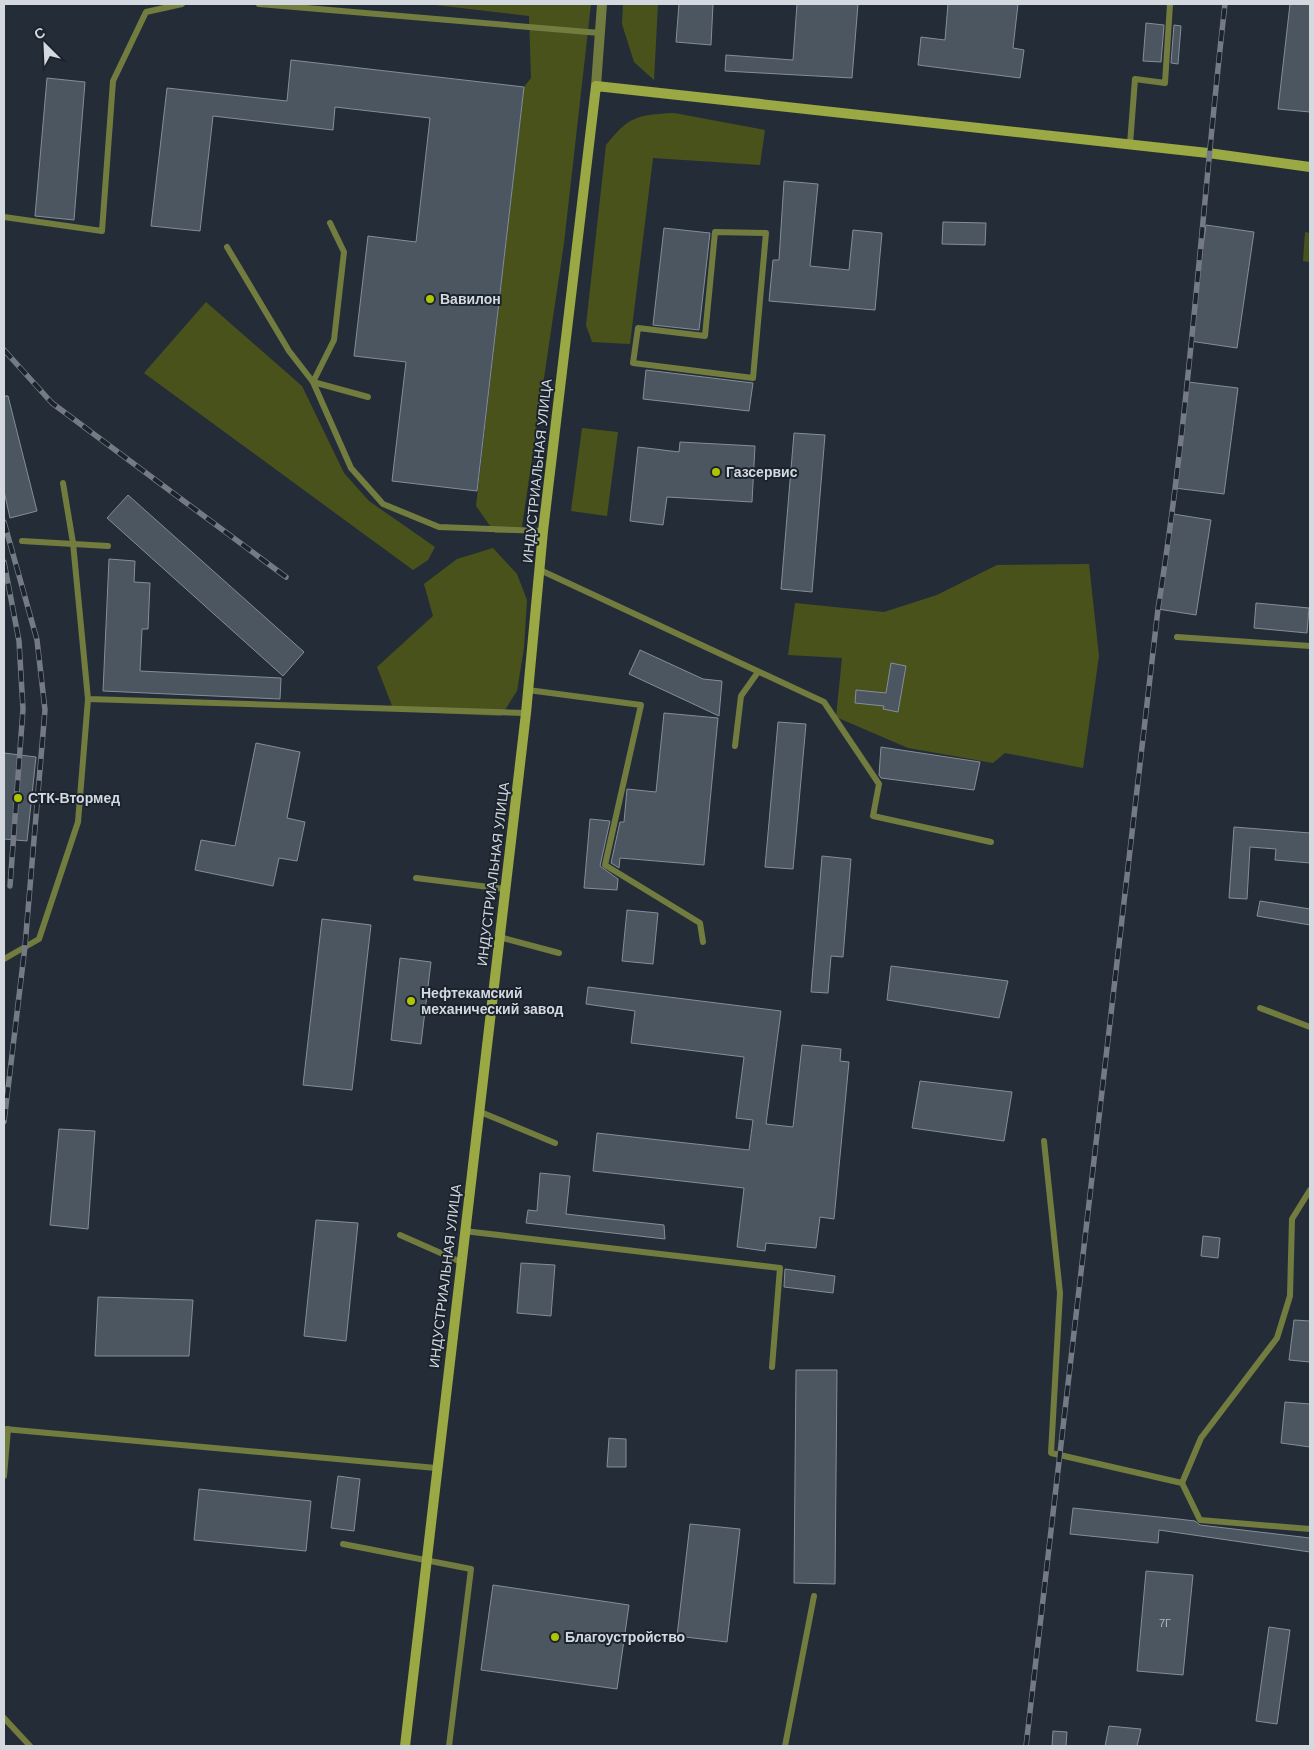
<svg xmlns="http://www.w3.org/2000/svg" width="1314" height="1750" font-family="Arial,sans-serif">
  <rect width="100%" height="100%" fill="#242d37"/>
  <g fill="#4a521c">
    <polygon points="427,4 591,4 564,243 521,533 495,533 476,506 524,87 531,78 529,16"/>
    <polygon points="623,4 658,4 654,80 634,62 622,24"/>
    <path d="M674,113L765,130L760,165L653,158L630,344L592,342L586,325L606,145C629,116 637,115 674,113Z"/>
    <polygon points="1305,232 1310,233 1310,262 1303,261"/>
    <polygon points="206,302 302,386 344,473 369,501 435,547 428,560 413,570 144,373"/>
    <polygon points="582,428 618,432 607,516 571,511"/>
    <polygon points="493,548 517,574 527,600 524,648 517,691 501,716 394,711 377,667 433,616 424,584 457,559"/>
    <polygon points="1089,564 1099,656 1083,768 1005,753 993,763 908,748 836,717 842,658 788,655 795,603 884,612 937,595 997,565"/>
  </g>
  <g fill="#4c5661" stroke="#838e9a">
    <polygon points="679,4 713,4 711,45 676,42"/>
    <polygon points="797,4 858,4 852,78 725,71 726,55 793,60"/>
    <polygon points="948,4 1018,4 1013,48 1024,50 1020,78 918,65 921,37 945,40"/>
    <polygon points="1290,4 1310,4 1310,112 1278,109"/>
    <polygon points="1146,23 1164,25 1161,62 1143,61"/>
    <polygon points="1174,25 1181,26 1178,64 1171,63"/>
    <polygon points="291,60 524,87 477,491 392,481 406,362 354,356 368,236 416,242 430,118 335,107 333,130 213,116 200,231 151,226 167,88 287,101"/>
    <polygon points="47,78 85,82 74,220 35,216"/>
    <polygon points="784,181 818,184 810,266 849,270 853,230 882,233 875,310 769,301 773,260 779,260"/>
    <polygon points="943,222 986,223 985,245 942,244"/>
    <polygon points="1206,225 1254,232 1237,348 1190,341"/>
    <polygon points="664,228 710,233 699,330 653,325"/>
    <polygon points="646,370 753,383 749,411 643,399"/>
    <polygon points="1188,382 1238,388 1224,494 1174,488"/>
    <polygon points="4,396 8,396 37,511 10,518 4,491"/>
    <polygon points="794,433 825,435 812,592 781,589"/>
    <polygon points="680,442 755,446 752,502 667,497 663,525 630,521 638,447 679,452"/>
    <polygon points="128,495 304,652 283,676 107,518"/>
    <polygon points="1173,514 1211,520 1196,615 1158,609"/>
    <polygon points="109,559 135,561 134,582 150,583 148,629 142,629 140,671 281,678 280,699 103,691"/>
    <polygon points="1256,603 1309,608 1307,633 1254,628"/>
    <polygon points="640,650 703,679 722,681 719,716 629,674"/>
    <polygon points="891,663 906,666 898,712 883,709 884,706 855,703 856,690 886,693"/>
    <polygon points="664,713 718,718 704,865 620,858 619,868 611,863 620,822 624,822 627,789 656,792"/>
    <polygon points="778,722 806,724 793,869 765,867"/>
    <polygon points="256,743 300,752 287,818 305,822 297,861 279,858 273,886 195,870 201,840 235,846"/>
    <polygon points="881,747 980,762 974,790 881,778 879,775"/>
    <polygon points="4,753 36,757 27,841 4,839"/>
    <polygon points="590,819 610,821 600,866 618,879 617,890 584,888"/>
    <polygon points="1234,827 1310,833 1310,863 1275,860 1276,849 1250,847 1247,899 1229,898"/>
    <polygon points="822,856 851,859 843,957 831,956 828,993 811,992"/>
    <polygon points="1260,901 1310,909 1310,925 1257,916"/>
    <polygon points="627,910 658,913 653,964 622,961"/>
    <polygon points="322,919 371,925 352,1090 303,1085"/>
    <polygon points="400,958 431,962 421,1044 391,1040"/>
    <polygon points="891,966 1008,981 999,1018 887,1000"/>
    <polygon points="588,987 781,1011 766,1124 793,1127 802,1045 841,1049 840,1061 849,1062 834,1219 820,1217 816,1248 766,1243 765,1251 737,1247 744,1188 593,1171 597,1133 749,1150 753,1120 736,1118 744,1057 631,1043 635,1011 586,1004"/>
    <polygon points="920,1081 1012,1092 1004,1141 912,1128"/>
    <polygon points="59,1129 95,1131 88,1229 50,1225"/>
    <polygon points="540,1173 570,1176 566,1214 664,1225 665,1239 526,1223 528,1210 537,1211"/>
    <polygon points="316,1220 358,1223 346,1341 304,1336"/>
    <polygon points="1203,1236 1220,1238 1218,1258 1201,1256"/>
    <polygon points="521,1263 555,1265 551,1316 517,1313"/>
    <polygon points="785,1269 835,1276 833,1293 784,1287"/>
    <polygon points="98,1297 193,1300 189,1356 95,1356"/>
    <polygon points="1294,1320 1310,1321 1310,1362 1289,1360"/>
    <polygon points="796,1370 837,1370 835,1584 794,1583"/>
    <polygon points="1285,1402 1310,1404 1310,1447 1281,1443"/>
    <polygon points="609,1438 626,1439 626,1467 607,1467"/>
    <polygon points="338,1476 360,1479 354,1531 331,1528"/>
    <polygon points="199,1489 311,1501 306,1551 194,1540"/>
    <polygon points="1073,1508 1178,1519 1195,1521 1200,1525 1310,1538 1310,1552 1159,1530 1158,1543 1070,1534"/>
    <polygon points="690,1524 740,1529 727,1642 677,1636"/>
    <polygon points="1146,1571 1193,1575 1183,1675 1137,1671"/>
    <polygon points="493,1585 629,1605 617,1689 481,1670"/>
    <polygon points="1269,1627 1290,1630 1277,1724 1256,1721"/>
    <polygon points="1109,1726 1141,1729 1137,1746 1105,1746"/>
    <polygon points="1053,1731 1067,1732 1066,1746 1052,1746"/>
  </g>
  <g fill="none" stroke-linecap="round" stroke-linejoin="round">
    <g stroke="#727c3f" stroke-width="6">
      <polyline points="259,4 600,33"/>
      <polyline points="1130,144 1135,79 1165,83 1170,4"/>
      <polyline points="4,217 102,231 113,81 146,12 182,4"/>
      <polygon points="715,232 766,233 753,378 633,363 638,328 705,336"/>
      <polyline points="227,247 289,351 313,382 334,340 344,252 330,223"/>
      <polyline points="368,397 313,382 351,468 383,504 439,527 543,531"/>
      <polyline points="63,483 73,543 88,699 526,713"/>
      <polyline points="22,541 108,546"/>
      <polyline points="540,570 824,702 879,784 873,816 991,842"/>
      <polyline points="1177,637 1310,646"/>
      <polyline points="528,690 641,705 605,865 700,923 703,942"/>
      <polyline points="735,746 741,696 758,672"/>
      <polyline points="416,878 505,889"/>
      <polyline points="499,937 559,953"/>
      <polyline points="4,959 39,939 78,822 88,699"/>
      <polyline points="1260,1008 1310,1027"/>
      <polyline points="478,1111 555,1143"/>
      <polyline points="1044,1141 1060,1293 1051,1453 1182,1483 1200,1520 1310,1529"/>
      <polyline points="464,1231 780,1268 772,1367"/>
      <polyline points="400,1235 461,1262"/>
      <polyline points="4,1429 436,1468"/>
      <polyline points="4,1476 8,1429"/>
      <polyline points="1182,1483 1201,1438 1277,1338 1290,1296 1292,1219 1310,1190"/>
      <polyline points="343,1544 471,1569 449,1746"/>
      <polyline points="4,1718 30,1746"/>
      <polyline points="785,1746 814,1596"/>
    </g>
    <polyline stroke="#727c3f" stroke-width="10" points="596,86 602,4"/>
    <polyline stroke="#9aa943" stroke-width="10" points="405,1746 526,713 543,531 596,86 1208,153 1310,167"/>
    <defs>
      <g id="rail">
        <polyline points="4,350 52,403 286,577"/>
        <polyline points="4,522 37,640 45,710 25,946 4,1122"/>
        <polyline points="4,562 19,641 23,709 10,886"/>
        <path d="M1026,1746L1158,609C1190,409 1202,205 1225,4"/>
      </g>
    </defs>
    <use href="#rail" stroke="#747b84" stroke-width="5.5"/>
    <use href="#rail" stroke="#1b232d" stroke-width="4" stroke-dasharray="11" stroke-linecap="butt"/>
  </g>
  <g fill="#b0c501" stroke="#1b232d" stroke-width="2">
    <circle cx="430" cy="299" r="5"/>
    <circle cx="716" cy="472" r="5"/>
    <circle cx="18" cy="798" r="5"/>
    <circle cx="411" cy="1001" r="5"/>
    <circle cx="555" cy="1637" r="5"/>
  </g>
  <g text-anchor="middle" stroke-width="4" stroke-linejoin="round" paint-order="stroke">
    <g font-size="11" fill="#b2b8c0">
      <text x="1165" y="1627">7Г</text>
    </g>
    <g font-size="14" font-weight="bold" fill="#d4d9e0" stroke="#1b232d" text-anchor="start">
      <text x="440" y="304">Вавилон</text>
      <text x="726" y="477">Газсервис</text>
      <text x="28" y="803">СТК-Втормед</text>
      <text x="421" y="998">Нефтекамский<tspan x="421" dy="16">механический завод</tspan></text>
      <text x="565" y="1642">Благоустройство</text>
    </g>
    <g font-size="14" fill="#d4d9e0" stroke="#1b232d">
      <text transform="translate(537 471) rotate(-84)" y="5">ИНДУСТРИАЛЬНАЯ УЛИЦА</text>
      <text transform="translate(493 874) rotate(-83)" y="5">ИНДУСТРИАЛЬНАЯ УЛИЦА</text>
      <text transform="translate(445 1276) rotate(-83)" y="5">ИНДУСТРИАЛЬНАЯ УЛИЦА</text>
    </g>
  </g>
  <rect width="1314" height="1750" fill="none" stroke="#d4d9e0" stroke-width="10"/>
  <g transform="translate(45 45) rotate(336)" stroke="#1b232d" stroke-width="4" paint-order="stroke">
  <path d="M0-4L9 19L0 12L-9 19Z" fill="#d4d9e0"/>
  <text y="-8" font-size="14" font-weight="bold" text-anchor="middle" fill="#d4d9e0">С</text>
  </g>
</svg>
